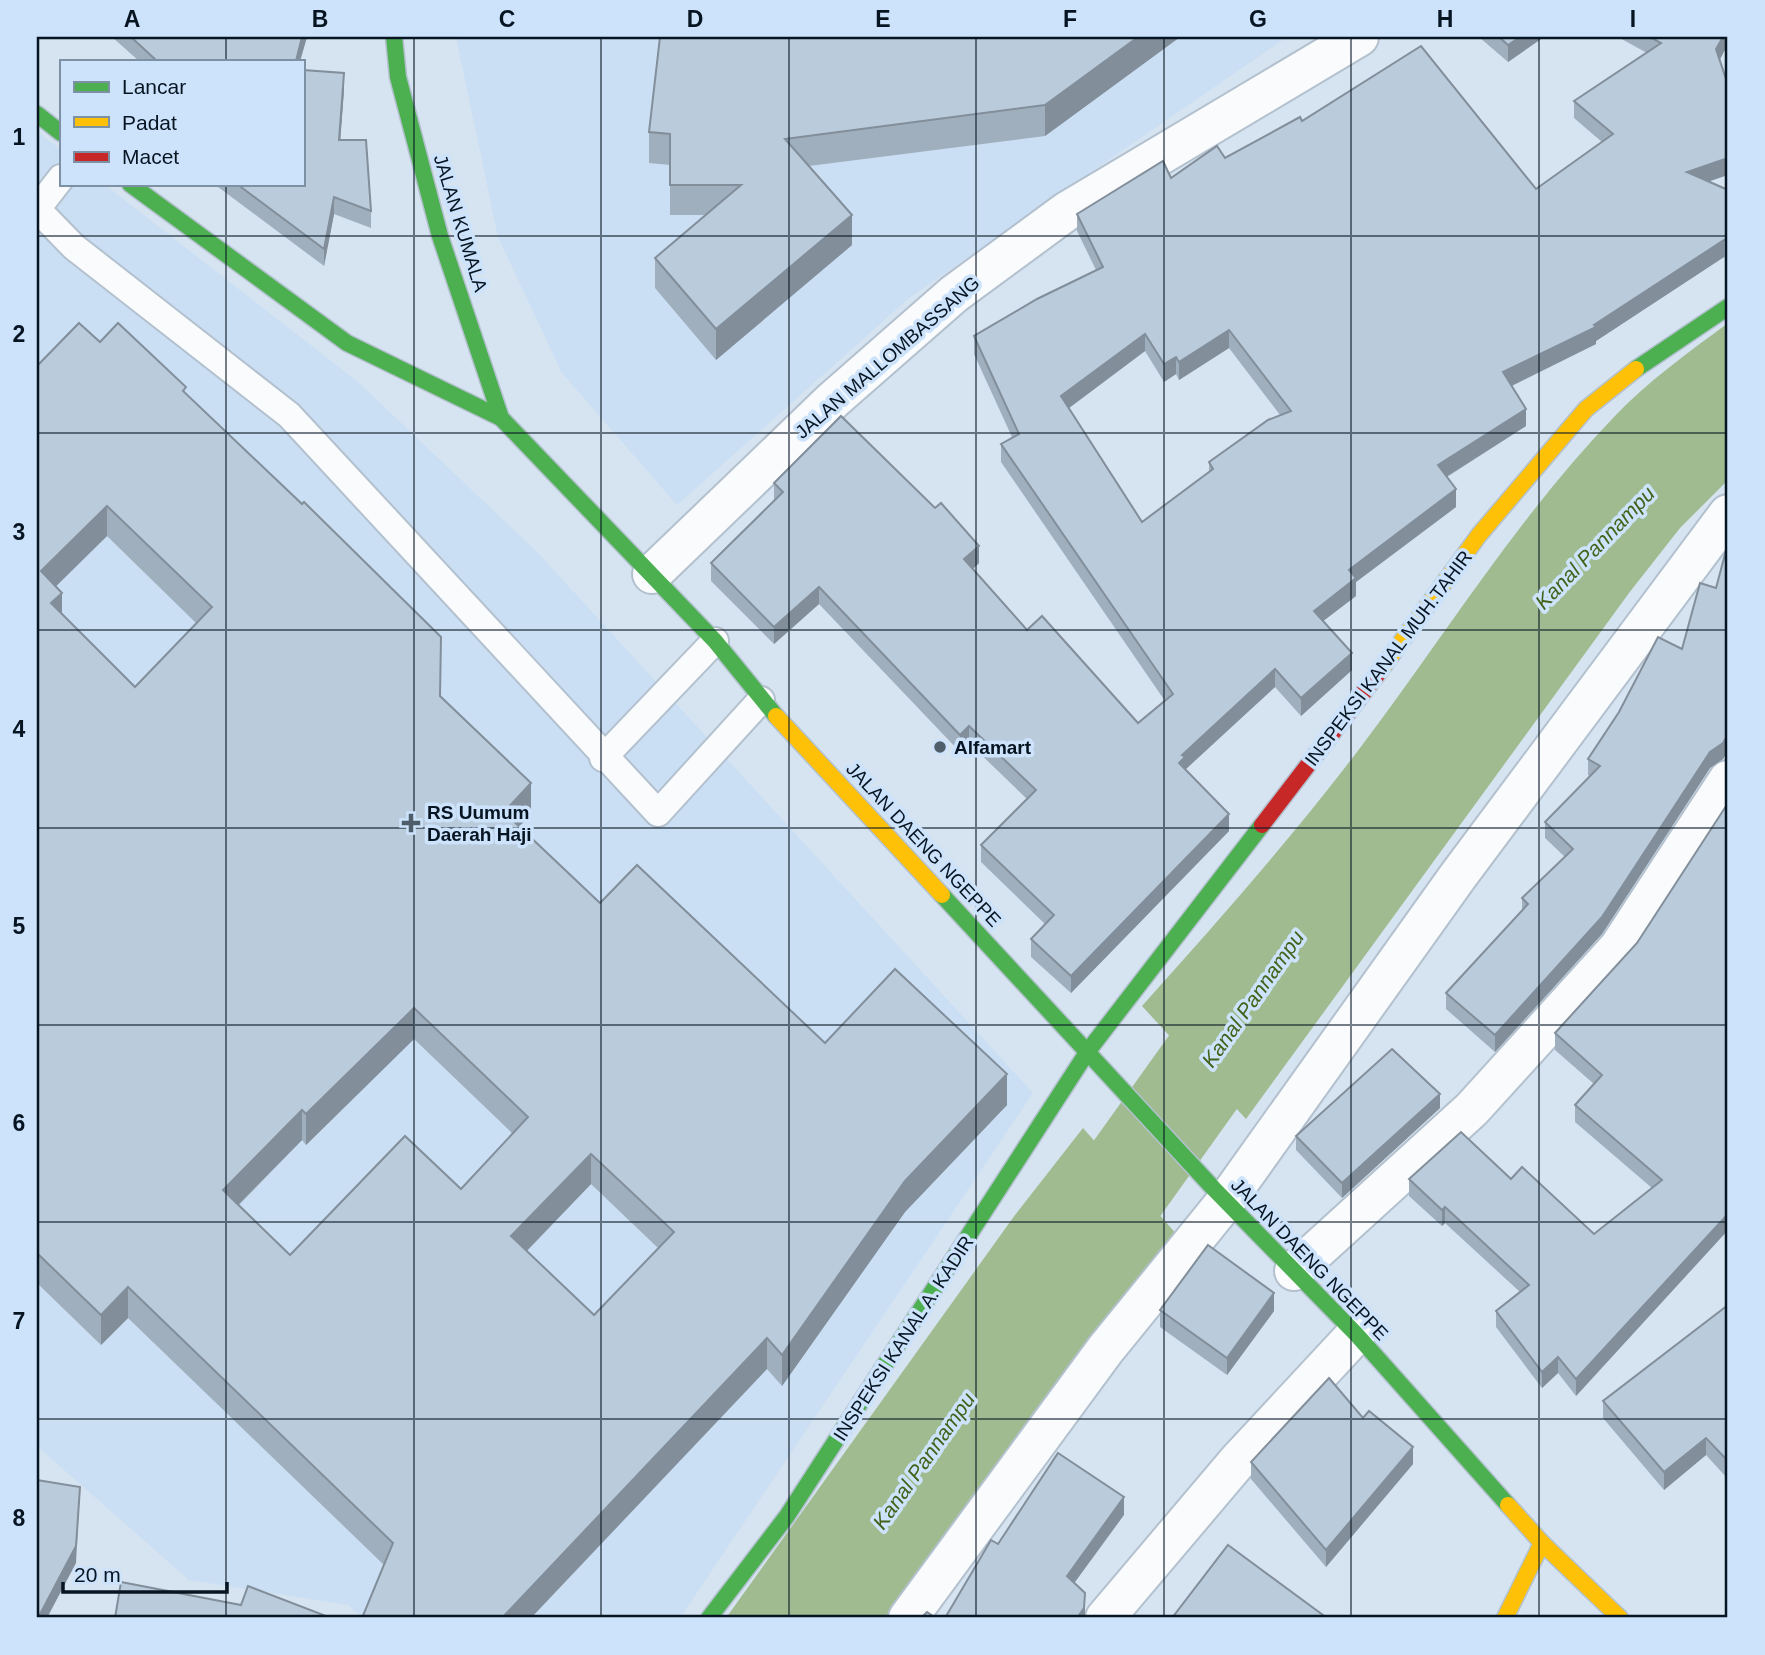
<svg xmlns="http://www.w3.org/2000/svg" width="1765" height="1655" font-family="Helvetica,sans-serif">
  <rect width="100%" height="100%" fill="#d6e3f0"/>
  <g fill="#cadff4">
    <polygon points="456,37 1287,37 909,298 677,505 562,373 498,237"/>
    <polygon points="37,131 61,150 61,184 104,184 358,382 538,553 1033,1093 680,1618 363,1618 348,1605 189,1580 37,1446"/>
  </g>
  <g fill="#a0bb8f">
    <path d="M1728,323V480L1680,528L1629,593L1246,1119L1142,1006C1217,922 1292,838 1360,748C1444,637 1517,518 1614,417C1648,381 1689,352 1728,323Z"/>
    <polygon points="1083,1128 1178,1236 890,1618 726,1618 1015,1215"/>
  </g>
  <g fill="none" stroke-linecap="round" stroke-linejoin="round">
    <polyline stroke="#a0bb8f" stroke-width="98" points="1048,1289 1281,963"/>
    <defs>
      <g id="lane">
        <polyline points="61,178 37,209 74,247 289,415 658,813 761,700"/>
        <polyline points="603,758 715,641"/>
      </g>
      <g id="street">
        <polyline points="652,574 833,400 954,294 1067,211 1359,37"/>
        <polyline points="1294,1271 1472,1109 1619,947 1728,780"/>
        <polyline points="908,1618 1105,1350 1226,1201 1458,876 1728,514"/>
        <polyline points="1105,1618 1237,1462 1356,1334"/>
      </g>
      <g id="fast">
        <polyline points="394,37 398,77 440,236 501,418 715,641 776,716"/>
        <polyline points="37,114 61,133"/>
        <polyline points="130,184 347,343 501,418"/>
        <polyline points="1636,369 1728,307"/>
        <polyline points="942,895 1214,1189 1356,1334 1508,1505"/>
        <polyline points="709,1618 787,1516 1088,1051 1262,825"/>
      </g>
      <g id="slow">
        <polyline points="1380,671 1479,535 1586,409 1636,369"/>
        <polyline points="776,716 942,895"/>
        <polyline points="1508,1505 1542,1543 1620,1618"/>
        <polyline points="1505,1618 1542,1543"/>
      </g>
      <polyline id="jam" points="1262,825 1380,671"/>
    </defs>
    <use href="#lane" stroke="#b3c0ce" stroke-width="30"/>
    <use href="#street" stroke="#b3c0ce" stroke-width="42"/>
    <use href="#fast" stroke="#b3c0ce" stroke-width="19"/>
    <use href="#slow" stroke="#b3c0ce" stroke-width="19"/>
    <use href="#jam" stroke="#b3c0ce" stroke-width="19"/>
    <use href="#lane" stroke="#f9fbfd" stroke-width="26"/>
    <use href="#street" stroke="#f9fbfd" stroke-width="38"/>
    <use href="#fast" stroke="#4caf50" stroke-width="16"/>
    <use href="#slow" stroke="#ffc107" stroke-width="16"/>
    <use href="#jam" stroke="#c62828" stroke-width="16"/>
  </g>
  <g fill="#a0afbd" fill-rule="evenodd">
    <polygon points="112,37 307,37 300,61 139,61"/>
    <polygon points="1180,37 1045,136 809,166 852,245 716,360 655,288 655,258 705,215 670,215 670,165 649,163 649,132"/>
    <polygon points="1479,37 1541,37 1541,39 1508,62"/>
    <path d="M1618,37H1728V44L1719,60L1709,182L1728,190V260L1724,257L1596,341V344L1512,386L1526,426L1447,477L1456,507L1356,582V596L1323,621L1352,670L1301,716L1275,687L1185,769L1229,831L1071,993L1031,957V939L1045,924L981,862V845L1027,799L969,743L960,752L819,604L774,644L711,581V563L774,500V483L979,563L973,569L1027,630L1138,723L1165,701L1001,462V444L1012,437L974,354V336L1096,270L1077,231V214L1225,158L1302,121L1536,189L1602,142L1574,118V101L1647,53ZM1229,348L1280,415L1209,462V472L1142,522L1069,408L1145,351L1164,382L1176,374L1179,380Z"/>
    <polygon points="344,90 340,140 371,211 371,228 334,214 324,266 214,184 303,184"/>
    <path d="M100,342L186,394L440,697L531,814L519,827L600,903L825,1043L1007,1105L905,1212L782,1386L767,1369L384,1565L128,1318L101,1345L37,1283V366ZM107,536L196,623L135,687L62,614L56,586ZM414,1039L513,1134L461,1189L290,1255L239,1205L302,1140L306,1145ZM591,1184L658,1248L594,1315L527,1251Z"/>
    <polygon points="1728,543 1728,750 1723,759 1710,768 1602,934 1495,1052 1446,1009 1446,993 1522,911 1522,898 1565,857 1545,838 1545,822 1590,776 1588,775 1588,759 1682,649 1716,588"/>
    <polygon points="1637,943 1728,1230 1576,1396 1558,1373 1542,1388 1496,1327 1496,1311 1520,1292 1445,1223 1442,1226 1409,1196 1409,1179 1511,1179 1594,1234 1652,1188 1575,1122 1575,1105 1594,1084 1555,1050 1555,1033"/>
    <polygon points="1440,1108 1342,1198 1296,1150 1296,1136"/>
    <polygon points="1728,1305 1728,1479 1706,1455 1664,1490 1603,1418 1603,1401"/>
    <polygon points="1160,1310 1274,1311 1227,1375 1160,1327"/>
    <polygon points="1251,1462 1413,1464 1326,1567 1251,1479"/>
  </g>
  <g fill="#828e9a">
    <polygon points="302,37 307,37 300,61 296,61"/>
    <polygon points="1138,37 1180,37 1045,136 1045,105"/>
    <polygon points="1520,37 1541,37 1541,39 1508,62 1508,45"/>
    <polygon points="1723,37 1728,37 1728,44 1716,67 1716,49"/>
    <polygon points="344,73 344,90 339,157 339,140"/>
    <polygon points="1728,158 1728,175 1687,189 1687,172"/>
    <polygon points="334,197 334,214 324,266 324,249"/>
    <polygon points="852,215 852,245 716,360 716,329"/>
    <polygon points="1724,240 1724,257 1596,341 1596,344 1503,390 1503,372 1594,325"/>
    <polygon points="1229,330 1229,348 1179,380 1179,362"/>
    <polygon points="1145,334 1145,351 1061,414 1061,396"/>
    <polygon points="1176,357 1176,374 1164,382 1164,364"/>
    <polygon points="1526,409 1526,426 1438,482 1438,465"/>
    <polygon points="1456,489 1456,507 1356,582 1356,596 1314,628 1314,611 1349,570"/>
    <polygon points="107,506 107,536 41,601 41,571"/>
    <polygon points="979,546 979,563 964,577 964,559"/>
    <polygon points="819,587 819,604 774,644 774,627"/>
    <polygon points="62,593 62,623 51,603"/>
    <polygon points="1352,653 1352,670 1301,716 1301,698"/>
    <polygon points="1275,669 1275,687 1185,770 1179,763 1182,755"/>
    <polygon points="969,726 969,743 960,752 960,735"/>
    <polygon points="1728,734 1728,750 1723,759 1710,768 1602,934 1495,1052 1495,1035 1710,752"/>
    <polygon points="531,783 531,814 504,843 504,812"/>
    <polygon points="1229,814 1229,831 1071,993 1071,976"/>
    <polygon points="414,1008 414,1039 306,1145 306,1114"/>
    <polygon points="1007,1074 1007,1105 905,1212 782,1386 782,1355 905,1181"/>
    <polygon points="1440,1094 1440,1108 1342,1198 1342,1183"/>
    <polygon points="302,1110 302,1140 223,1220 223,1190"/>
    <polygon points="591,1154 591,1184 511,1267 511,1236"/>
    <polygon points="1445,1207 1445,1223 1442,1226 1442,1210"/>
    <polygon points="1728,1214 1728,1230 1576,1396 1576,1379"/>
    <polygon points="128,1287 128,1318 101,1345 101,1315"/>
    <polygon points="1274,1293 1274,1311 1227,1375 1227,1358"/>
    <polygon points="767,1338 767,1369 531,1618 502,1618"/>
    <polygon points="1558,1357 1558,1373 1542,1388 1542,1372"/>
    <polygon points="1706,1438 1706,1455 1664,1490 1664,1472"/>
    <polygon points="1413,1447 1413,1464 1326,1567 1326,1550"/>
    <polygon points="80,1487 76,1563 47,1618 38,1618"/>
    <polygon points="1124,1497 1124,1515 1067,1593 1067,1576"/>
    <polygon points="1085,1593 1085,1618 1077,1618"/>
  </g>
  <g fill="#bacbdc" stroke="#828e9a" stroke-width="2" fill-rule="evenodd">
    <polygon points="131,37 302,37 296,61 157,61"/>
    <polygon points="660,37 1138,37 1045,105 785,139 852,215 716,329 655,258 741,185 670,185 670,134 649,132"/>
    <polygon points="1499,37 1520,37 1508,45"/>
    <path d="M1650,37H1723L1716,49L1728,85V158L1687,172L1728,190V243L1724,240L1594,325L1596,327L1503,372L1526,409L1438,465L1456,489L1349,570L1356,578L1314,611L1352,653L1301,698L1275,669L1182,755L1185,757L1179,763L1229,814L1071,976L1031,939L1054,915L981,845L1036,790L969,726L960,735L819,587L774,627L711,563L783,492L774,483L841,416L935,508L941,503L979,546L964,559L1027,630L1042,616L1138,723L1173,694L1001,444L1019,434L974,336L1037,299L1103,267L1077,214L1163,161L1171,178L1217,146L1225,158L1300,117L1302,121L1421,46L1536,189L1613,134L1574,101L1661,43ZM1229,330L1291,411L1268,420L1209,462L1213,469L1142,522L1061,396L1145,334L1164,364L1176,357L1179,362Z"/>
    <polygon points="303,70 344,73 339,140 366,140 371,211 334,197 324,249 237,184 303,184"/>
    <path d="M79,323L100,342L118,323L186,387L183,391L302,504L304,502L441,637L440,696L531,783L504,812L600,903L637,865L825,1043L895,969L1007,1074L905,1181L782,1355L767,1338L502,1618H362L393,1543L128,1287L101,1315L37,1253V366ZM107,506L212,607L135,687L51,603L62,593L41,571ZM414,1008L528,1117L461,1189L405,1136L290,1255L223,1190L302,1110L306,1114ZM591,1154L674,1232L594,1315L511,1236Z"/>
    <polygon points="1728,543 1728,734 1723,743 1710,752 1602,917 1495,1035 1446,993 1528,904 1522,898 1573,849 1545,822 1600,766 1588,759 1619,712 1658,637 1682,649 1700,583 1716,588"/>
    <polygon points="1728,803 1728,1214 1576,1379 1558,1357 1542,1372 1496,1311 1529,1285 1445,1207 1442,1210 1409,1179 1461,1132 1511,1179 1522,1167 1594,1234 1662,1180 1575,1105 1602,1075 1555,1033 1637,943"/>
    <polygon points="1392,1049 1440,1094 1342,1183 1296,1136"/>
    <polygon points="1208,1245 1274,1293 1227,1358 1160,1310"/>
    <polygon points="1728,1305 1728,1461 1706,1438 1664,1472 1603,1401"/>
    <polygon points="1329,1378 1363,1418 1369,1411 1413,1447 1326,1550 1251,1462"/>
    <polygon points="1058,1453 1124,1497 1067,1576 1085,1593 1084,1608 1077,1618 945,1618 991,1540 998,1544"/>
    <polygon points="37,1480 80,1487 76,1546 38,1618 37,1618"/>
    <polygon points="1228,1545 1327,1618 1172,1618"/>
    <polygon points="121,1582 241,1605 248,1586 326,1616 325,1618 115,1618"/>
    <polygon points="927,1612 936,1618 921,1618"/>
  </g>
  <path fill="none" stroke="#071523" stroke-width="2" stroke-opacity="0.55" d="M226,37V61M414,37V1618M601,37V1618M789,37V1618M976,37V1618M1164,37V1618M1351,37V1618M1539,37V1618M226,184V1618M37,236H1728M37,433H1728M37,630H1728M37,828H1728M37,1025H1728M37,1222H1728M37,1419H1728"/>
  <g fill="#4f5d6b" stroke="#cce3fb" stroke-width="2.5">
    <circle cx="940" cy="747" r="7"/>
    <path d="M407.5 812.5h7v7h7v7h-7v7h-7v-7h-7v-7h7z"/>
  </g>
  <g text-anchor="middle" stroke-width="7" stroke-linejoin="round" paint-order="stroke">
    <g font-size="19" fill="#071523" stroke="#cce3fb">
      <text transform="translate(461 223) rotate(73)" y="7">JALAN KUMALA</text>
      <text transform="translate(887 357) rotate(-41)" y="7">JALAN MALLOMBASSANG</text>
      <text transform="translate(1388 658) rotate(-53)" y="7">INSPEKSI KANAL MUH.TAHIR</text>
      <text transform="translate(924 844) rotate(47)" y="7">JALAN DAENG NGEPPE</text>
      <text transform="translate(1310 1259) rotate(46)" y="7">JALAN DAENG NGEPPE</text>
      <text transform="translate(903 1338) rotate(-57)" y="7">INSPEKSI KANAL A. KADIR</text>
    </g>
    <g font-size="19" font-weight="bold" fill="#071523" stroke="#cce3fb" text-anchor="start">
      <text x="954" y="754">Alfamart</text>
      <text x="427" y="819">RS Uumum<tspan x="427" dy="22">Daerah Haji</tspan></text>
    </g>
    <g font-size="21" font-style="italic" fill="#44631a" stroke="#cce3fb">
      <text transform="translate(1595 548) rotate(-46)" y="7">Kanal Pannampu</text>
      <text transform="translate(1253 999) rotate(-55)" y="7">Kanal Pannampu</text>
      <text transform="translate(924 1461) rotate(-55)" y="7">Kanal Pannampu</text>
    </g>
  </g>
  <rect width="1765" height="1655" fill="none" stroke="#cce3fb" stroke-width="77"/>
  <rect x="60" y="60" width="245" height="126" fill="#cce3fb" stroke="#7d91a5" stroke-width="2"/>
  <rect x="74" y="82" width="35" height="10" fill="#4caf50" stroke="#7d91a5" stroke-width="2"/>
  <text x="122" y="94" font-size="21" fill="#071523">Lancar</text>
  <rect x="74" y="117" width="35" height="10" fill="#ffc107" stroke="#7d91a5" stroke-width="2"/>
  <text x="122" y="130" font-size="21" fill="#071523">Padat</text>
  <rect x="74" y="152" width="35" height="10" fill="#c62828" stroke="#7d91a5" stroke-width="2"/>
  <text x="122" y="164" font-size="21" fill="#071523">Macet</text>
  <path d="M63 1582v10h164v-10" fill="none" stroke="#071523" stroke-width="3.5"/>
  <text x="74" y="1582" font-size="21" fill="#071523" stroke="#cce3fb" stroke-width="5" paint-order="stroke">20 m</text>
  <rect x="38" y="38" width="1688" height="1578" fill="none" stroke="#071523" stroke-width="2.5"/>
  <g font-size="23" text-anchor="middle" font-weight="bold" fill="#071523">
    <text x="132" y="27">A</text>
    <text x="320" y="27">B</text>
    <text x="507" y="27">C</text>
    <text x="695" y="27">D</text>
    <text x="883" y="27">E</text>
    <text x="1070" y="27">F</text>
    <text x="1258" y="27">G</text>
    <text x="1445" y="27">H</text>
    <text x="1633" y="27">I</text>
    <text x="19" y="145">1</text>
    <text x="19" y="342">2</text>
    <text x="19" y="540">3</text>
    <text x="19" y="737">4</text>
    <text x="19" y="934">5</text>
    <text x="19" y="1131">6</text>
    <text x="19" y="1329">7</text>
    <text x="19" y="1526">8</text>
  </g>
</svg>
